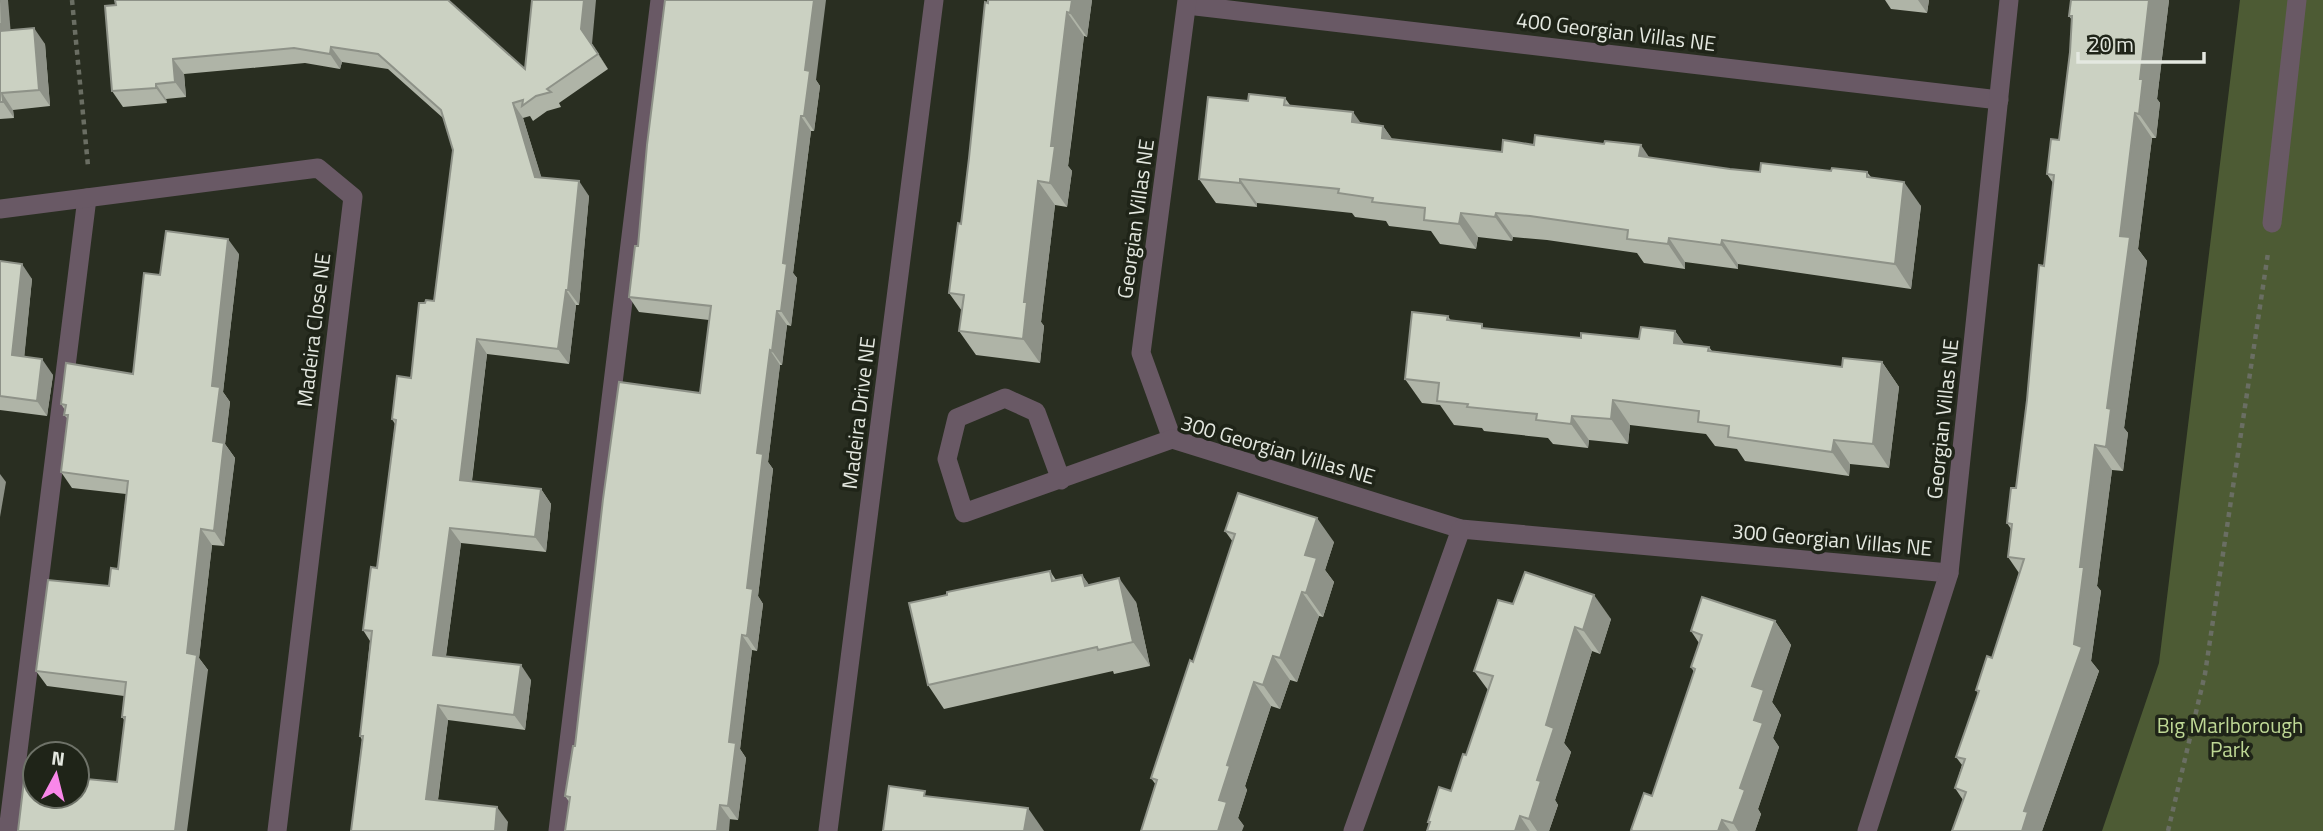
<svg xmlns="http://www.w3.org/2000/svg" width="2323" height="831" font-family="'Titillium Web',sans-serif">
  <rect width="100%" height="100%" fill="#292e21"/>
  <polygon fill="#4d5b34" points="2240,0 2323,0 2323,831 2102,831 2159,663"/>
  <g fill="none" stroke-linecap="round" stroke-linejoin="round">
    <g stroke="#6a6e63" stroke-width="4.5" stroke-dasharray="5 5" stroke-linecap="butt">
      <polyline points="72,0 88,166"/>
      <polyline points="2168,831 2205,674 2268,253"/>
    </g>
    <g stroke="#695965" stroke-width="19">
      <polyline points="1187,5 1999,100"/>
      <polyline points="2272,223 2297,0"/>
      <polyline points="1172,439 1141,353 1187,0"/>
      <polyline points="1061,480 1036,412 1005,398 957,418 947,459 964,513 1172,439 1461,529 1949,573"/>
      <polyline points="8,831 87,198"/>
      <polyline points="558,831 660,0"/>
      <polyline points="1353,831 1461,529"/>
      <polyline points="1867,831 1949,573 2009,0"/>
    </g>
    <g stroke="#695965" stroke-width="19">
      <polyline points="0,209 318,168 353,197 277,831"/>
      <polyline points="828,831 934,0"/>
    </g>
  </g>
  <g fill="#afb4a7">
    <polygon points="0,0 10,30 45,44 50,106 13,110 14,118 0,119"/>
    <polygon points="988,0 1092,0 1087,37 1084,36 1072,136 1068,166 1072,171 1067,207 1055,205 1041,322 1044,326 1040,363 976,355 959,331 962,311 949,293 961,224 969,158"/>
    <polygon points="1885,0 1929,0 1927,13 1891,9"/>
    <polygon points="2071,0 2169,0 2157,99 2160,103 2156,138 2152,138 2138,249 2147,261 2124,428 2128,433 2123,471 2112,470 2097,586 2101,591 2091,661 2099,671 2042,831 1952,831 1963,800 1955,788 1962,765 1956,757 1978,693 1976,690 1992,658 2019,573 2008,557 2011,529 2007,523 2016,488 2044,266 2053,183 2047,174 2059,140 2070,52 2072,20 2069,16"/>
    <polygon points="105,6 525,69 592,44 608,69 559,103 561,107 547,111 533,121 530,116 523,118 541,177 589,196 579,305 576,305 569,364 487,354 472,481 541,489 551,504 546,552 461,543 446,656 531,680 525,730 448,720 438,800 508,822 351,831 362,740 360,736 370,641 363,630 377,568 395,424 392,419 411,378 425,303 434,301 453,150 443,118 388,69 342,62 340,69 305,63 184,74 186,97 166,99 167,103 123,107 112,91"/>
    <polygon points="816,80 820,86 814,131 811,131 793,273 797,278 791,326 787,325 782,365 780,365 768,462 773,469 758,596 763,604 757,651 752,650 740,749 746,758 738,820 570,803 565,796 575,746 700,393 709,320 639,312 629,297 638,246"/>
    <polygon points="1285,98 1290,105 1361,123 1383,126 1392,139 1502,152 1534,145 1649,158 1730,169 1760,172 1867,172 1871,177 1921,206 1911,289 1738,264 1738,269 1685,262 1685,269 1644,263 1637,253 1547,240 1513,237 1512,241 1478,237 1476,249 1440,244 1431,231 1389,226 1386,221 1355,217 1352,213 1257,203 1257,207 1216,203 1199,179"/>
    <polygon points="239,254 223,392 230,402 225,444 235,458 224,546 212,545 199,658 208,670 117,782 125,721 122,717 124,696 47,686 36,671 109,586 118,569 126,494 72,488 61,472 68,419 64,415 65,410 61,404 133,374 160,275"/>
    <polygon points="0,261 32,279 24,357 53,375 47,416 0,410"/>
    <polygon points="1448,316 1451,321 1485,328 1581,338 1639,339 1675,331 1684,344 1709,347 1712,351 1842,367 1882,362 1899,387 1889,468 1850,464 1849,476 1745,461 1737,449 1715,446 1706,434 1630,425 1628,444 1589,440 1588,448 1553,444 1548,438 1484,431 1482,428 1454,425 1440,405 1422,403 1405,379"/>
    <polygon points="1225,531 1334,542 1325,570 1334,582 1323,617 1319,616 1297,682 1290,680 1280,709 1271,706 1245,786 1247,790 1238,818 1244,826 1156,785 1151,778 1193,662 1233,542"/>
    <polygon points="1050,571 1056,580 1082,575 1089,585 1136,602 1150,666 1114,674 1113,671 944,709 928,685"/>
    <polygon points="1513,604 1611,619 1600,654 1592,651 1564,743 1571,752 1555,800 1558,805 1549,831 1427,831 1429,824 1428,822 1451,791 1466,755 1488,690 1474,671"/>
    <polygon points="1775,621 1791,645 1772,702 1781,715 1773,738 1779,747 1758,809 1761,814 1755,831 1631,831 1652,796 1694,672 1691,667 1699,643 1691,631"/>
  </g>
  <g fill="#8e9288">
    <polygon points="0,0 8,0 12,47 1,31"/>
    <polygon points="584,0 596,0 592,44 608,69 581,29"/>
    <polygon points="814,0 826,0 816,80 820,86 814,131 804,116 805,70"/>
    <polygon points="1072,0 1092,0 1087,37 1070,13"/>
    <polygon points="1918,0 1929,0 1927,13"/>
    <polygon points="2149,0 2169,0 2157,99 2160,103 2156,138 2139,114 2140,79"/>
    <polygon points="1067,12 1084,36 1068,166 1072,171 1067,207 1050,183 1051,146"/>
    <polygon points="34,28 45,44 50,106 39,90"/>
    <polygon points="331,47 342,62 340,69 330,54"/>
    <polygon points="173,59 184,74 186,97 175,82"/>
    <polygon points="156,84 166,99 167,103 156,88"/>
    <polygon points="2,93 13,110 14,118 3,102"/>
    <polygon points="513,103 523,118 546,192 535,177"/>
    <polygon points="1353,112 1370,136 1352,122"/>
    <polygon points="2135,113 2152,138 2138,249 2147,261 2124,428 2128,433 2123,471 2106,447 2107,408 2120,236"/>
    <polygon points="801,116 811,131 793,273 797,278 791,326 781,311 783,263"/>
    <polygon points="1383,126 1400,150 1382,138"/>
    <polygon points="1641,145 1657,169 1639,156"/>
    <polygon points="1240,179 1257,203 1257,207 1240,183"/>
    <polygon points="579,181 589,196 579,305 568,290"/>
    <polygon points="1038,181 1055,205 1041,322 1044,326 1040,363 1023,339 1024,302"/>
    <polygon points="1904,182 1921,206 1911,289 1895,264"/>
    <polygon points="1461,213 1478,237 1476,249 1459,224"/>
    <polygon points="1496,213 1513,237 1512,241 1495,217"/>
    <polygon points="1669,238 1685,262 1685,269 1668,244"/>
    <polygon points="228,239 239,254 223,392 230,402 225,444 235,458 224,546 214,531 212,386"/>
    <polygon points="1722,240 1738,264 1738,269 1721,245"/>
    <polygon points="22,264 32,279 23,370 12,355"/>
    <polygon points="566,290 576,305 569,364 558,349"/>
    <polygon points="777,311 787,325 782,365 772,351"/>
    <polygon points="1675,331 1692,355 1674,343"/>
    <polygon points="477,339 487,354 470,495 460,480"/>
    <polygon points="770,350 780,365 768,462 773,469 758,596 763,604 757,651 747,636 747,588 757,453"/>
    <polygon points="42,359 53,375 47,416 37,401"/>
    <polygon points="1882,362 1899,387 1889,468 1873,444"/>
    <polygon points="1613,400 1630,425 1628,444 1611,419"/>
    <polygon points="1572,416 1589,440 1588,448 1571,424"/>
    <polygon points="1834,440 1850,464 1849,476 1832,452"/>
    <polygon points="2095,445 2112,470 2097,586 2101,591 2091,661 2099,671 2042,831 2022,831 2024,811 2074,644 2080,567"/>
    <polygon points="0,474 6,482 0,517"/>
    <polygon points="541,489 551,504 546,552 535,537"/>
    <polygon points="1317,518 1334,542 1325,570 1334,582 1323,617 1306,593 1305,555"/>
    <polygon points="450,528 461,543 444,670 433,655"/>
    <polygon points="201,529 212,545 199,658 208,670 187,831 175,831 187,653"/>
    <polygon points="1082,575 1099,599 1085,586"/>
    <polygon points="1119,578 1136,602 1150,666 1133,642"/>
    <polygon points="1302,592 1319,616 1297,682 1280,658"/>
    <polygon points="1594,595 1611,619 1600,654 1583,630"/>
    <polygon points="1775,621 1791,645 1772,702 1781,715 1773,738 1779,747 1758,809 1761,814 1755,831 1738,831 1733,823 1754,720 1752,686"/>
    <polygon points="1575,627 1592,651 1564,743 1571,752 1555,800 1558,805 1549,831 1537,831 1529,819 1546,725"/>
    <polygon points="742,635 752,650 740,749 746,758 738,820 728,806 729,742"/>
    <polygon points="1273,656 1290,680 1280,709 1263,685"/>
    <polygon points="521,665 531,680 525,730 514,715"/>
    <polygon points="1254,682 1271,706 1245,786 1247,790 1238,818 1244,826 1242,831 1218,831 1219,800 1227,765"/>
    <polygon points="438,705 448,720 436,814 426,799"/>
    <polygon points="720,805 730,819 729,831 717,831"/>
    <polygon points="497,807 508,822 507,831 495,831"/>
    <polygon points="1028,808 1044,831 1024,831"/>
    <polygon points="1520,816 1530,831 1515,831"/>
    <polygon points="1722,820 1730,831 1718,831"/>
  </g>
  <g fill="#cbd1c2" stroke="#8e9288" stroke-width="2">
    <polygon points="115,0 448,0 525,69 532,0 584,0 581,29 598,54 547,89 551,92 536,96 522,106 523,100 513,103 535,177 579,181 568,290 566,290 558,349 477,339 460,480 541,489 535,537 450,528 433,655 521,665 514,715 438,705 426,799 497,807 495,831 351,831 363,736 360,736 372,631 363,630 371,567 377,568 396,420 392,419 397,376 411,378 419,303 425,303 426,300 434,301 453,150 441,110 378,54 331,47 330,54 294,48 173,59 175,82 156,84 156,88 112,91 105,6 116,5"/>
    <polygon points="665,0 814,0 805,70 810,71 804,116 801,116 783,263 787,264 781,311 777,311 772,351 770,350 757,453 763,454 747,588 753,589 747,636 742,635 729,742 736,743 728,806 720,805 717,831 565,831 570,797 565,796 573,746 575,746 603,499 619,382 700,393 711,306 629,297 635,246 638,246 647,145"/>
    <polygon points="988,0 1072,0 1070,13 1067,12 1055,112 1051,146 1055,146 1050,183 1038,181 1024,302 1027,302 1023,339 959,331 964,295 949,293 958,223 961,224 969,158 985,2 988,3"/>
    <polygon points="2071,0 2149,0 2140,79 2143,79 2139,114 2135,113 2120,236 2130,237 2107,408 2111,409 2106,447 2095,445 2080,567 2084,567 2074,644 2082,647 2024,811 2028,812 2022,831 1952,831 1966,792 1955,788 1965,759 1956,757 1979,691 1976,690 1987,656 1992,658 2024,559 2008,557 2012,524 2007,523 2011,488 2016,488 2027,400 2039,265 2044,266 2054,175 2047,174 2051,139 2059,140 2070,52 2072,16 2069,16"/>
    <polygon points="0,23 1,31 34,28 39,90 2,93 3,102 0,102"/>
    <polygon points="1249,94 1285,98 1284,105 1353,112 1352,122 1383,126 1382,138 1502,152 1503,140 1534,145 1535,135 1604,144 1605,141 1641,145 1639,156 1730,169 1760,172 1761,163 1831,171 1832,168 1867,172 1867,177 1904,182 1895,264 1722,240 1721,245 1669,238 1668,244 1627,239 1628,230 1530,216 1496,213 1495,217 1461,213 1459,224 1424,220 1425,208 1372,202 1373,198 1338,193 1339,189 1240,179 1240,183 1199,179 1208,97 1248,101"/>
    <polygon points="166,231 228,239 212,386 220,387 213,441 224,443 214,531 201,529 187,653 197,655 175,831 18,831 25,772 35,773 35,796 77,796 77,778 117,782 125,717 122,717 126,682 36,671 48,580 109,586 111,568 118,569 128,481 61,472 68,415 64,415 66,405 61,404 66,363 133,374 144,273 160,275"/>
    <polygon points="0,261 22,264 12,355 42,359 37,401 0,396"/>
    <polygon points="1412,312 1448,316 1447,320 1482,324 1482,328 1581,338 1581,333 1639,339 1641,327 1675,331 1674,343 1709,347 1708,351 1842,367 1843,358 1882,362 1873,444 1834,440 1832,452 1728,437 1729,426 1698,422 1699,411 1613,400 1611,419 1572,416 1571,424 1536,420 1537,414 1467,407 1468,404 1437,401 1439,383 1405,379"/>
    <polygon points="1238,493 1317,518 1305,555 1317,558 1306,593 1302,592 1280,658 1273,656 1263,685 1254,682 1227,765 1230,766 1219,800 1227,802 1218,831 1141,831 1157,780 1151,778 1190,660 1193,662 1235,534 1225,531"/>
    <polygon points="1050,571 1052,581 1082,575 1085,586 1119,578 1133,642 1098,650 1097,647 928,685 909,603 947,595 947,592"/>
    <polygon points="1525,572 1594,595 1583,630 1575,627 1546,725 1554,728 1537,780 1541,781 1529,819 1520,816 1515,831 1427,831 1430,822 1428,822 1439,787 1451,791 1463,754 1466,755 1493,676 1474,671 1498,600 1513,604"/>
    <polygon points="1702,597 1775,621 1752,686 1764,690 1754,720 1763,723 1740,788 1745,790 1733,823 1722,820 1718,831 1633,831 1631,830 1644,793 1652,796 1695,669 1691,667 1702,635 1691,631"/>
    <polygon points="889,786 925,791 924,796 1028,808 1024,831 883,831"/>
  </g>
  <g text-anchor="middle" stroke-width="7" stroke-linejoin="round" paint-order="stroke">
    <g font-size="21" fill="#e4e8e0" stroke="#1f2418">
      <text transform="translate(1616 32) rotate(7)" y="7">400 Georgian Villas NE</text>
      <text transform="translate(1136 219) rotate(-82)" y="7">Georgian Villas NE</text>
      <text transform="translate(314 330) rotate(-83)" y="7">Madeira Close NE</text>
      <text transform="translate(859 413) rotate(-83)" y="7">Madeira Drive NE</text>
      <text transform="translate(1943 419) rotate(-84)" y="7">Georgian Villas NE</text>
      <text transform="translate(1278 450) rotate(16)" y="7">300 Georgian Villas NE</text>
      <text transform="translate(1832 540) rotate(5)" y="7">300 Georgian Villas NE</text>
    </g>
    <g font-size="21" fill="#bed895" stroke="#1f2418">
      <text x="2230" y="733">Big Marlborough<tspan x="2230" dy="24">Park</tspan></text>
    </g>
  </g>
  <g transform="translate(56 775) rotate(7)"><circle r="33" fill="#1f2418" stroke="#6e7268" stroke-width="2"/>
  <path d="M0-5L12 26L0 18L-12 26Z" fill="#f987e9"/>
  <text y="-10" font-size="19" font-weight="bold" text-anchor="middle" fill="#e4e8e0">N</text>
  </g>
  <path d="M2078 52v10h126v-10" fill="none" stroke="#e4e8e0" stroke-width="3.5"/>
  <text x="2088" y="52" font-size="21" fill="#e4e8e0" stroke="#1f2418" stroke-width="5" paint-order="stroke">20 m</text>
</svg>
